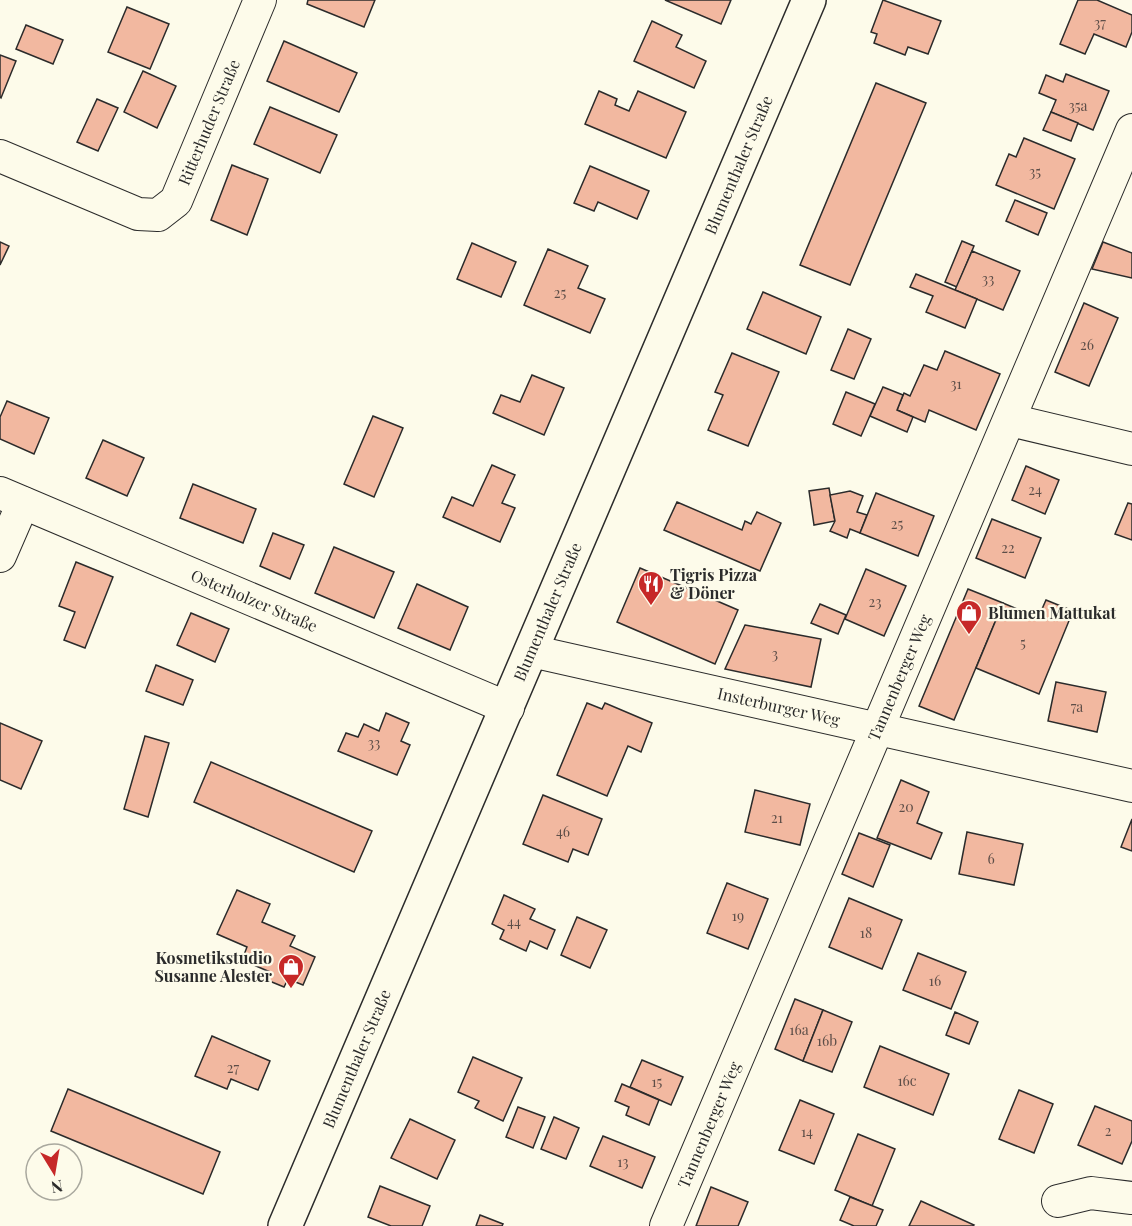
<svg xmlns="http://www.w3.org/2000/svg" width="1132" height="1226" font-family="'Playfair Display',serif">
  <rect width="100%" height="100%" fill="#fdfbea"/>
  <g fill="#f2b8a0" stroke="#2b2b2b" stroke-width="1.5">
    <polygon points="308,0 375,0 364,27 307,4"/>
    <polygon points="665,0 731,0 721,24"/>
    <polygon points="883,0 941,21 928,54 908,47 905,55 874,43 877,34 871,32"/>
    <polygon points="1078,0 1097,0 1132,15 1132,32 1126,47 1094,34 1085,54 1060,44"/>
    <polygon points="127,7 169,24 150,69 108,52"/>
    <polygon points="652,21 682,35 676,47 706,61 694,88 634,61"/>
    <polygon points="26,25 63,40 53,64 16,49"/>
    <polygon points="284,41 357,73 339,112 267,81"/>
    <polygon points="0,55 16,61 1,98 0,97"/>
    <polygon points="143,71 176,86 157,128 124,112"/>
    <polygon points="1066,74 1109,91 1093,130 1051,112 1056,100 1039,93 1046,75 1063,82"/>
    <polygon points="876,83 926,103 850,285 800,265"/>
    <polygon points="599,91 617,99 615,105 629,111 638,91 686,112 666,158 585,124"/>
    <polygon points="97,99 118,108 98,151 77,142"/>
    <polygon points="270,107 337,135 320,173 254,144"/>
    <polygon points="1051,112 1078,123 1071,141 1043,130"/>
    <polygon points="1024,138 1075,159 1054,209 996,185 1009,154 1016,157"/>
    <polygon points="232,165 268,179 247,235 211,220"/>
    <polygon points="590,166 649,191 637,219 598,202 594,211 574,203"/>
    <polygon points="1015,200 1047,213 1038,235 1006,221"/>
    <polygon points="962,241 974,246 957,287 945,282"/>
    <polygon points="0,242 9,246 0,265"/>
    <polygon points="1103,242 1132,253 1132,278 1092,269"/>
    <polygon points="472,243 516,262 501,297 457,279"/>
    <polygon points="548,249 588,266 578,288 605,299 590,333 524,305"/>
    <polygon points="972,251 1020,271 1003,310 955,290"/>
    <polygon points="916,274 977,299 965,328 926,312 933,296 910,287"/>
    <polygon points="763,292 821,317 806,354 747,329"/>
    <polygon points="1084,303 1118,318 1089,386 1055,372"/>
    <polygon points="848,329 871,339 854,379 831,370"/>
    <polygon points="945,351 1000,374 976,430 929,410 925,422 897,410 904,393 910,396 924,365 937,370"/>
    <polygon points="732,353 779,372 748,446 708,430 723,395 715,392"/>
    <polygon points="532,375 564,388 544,435 493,413 501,395 520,402"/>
    <polygon points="883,387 903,395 897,410 913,417 907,432 870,416"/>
    <polygon points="846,392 875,404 861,436 833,424"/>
    <polygon points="7,401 49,418 34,454 0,439 0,417"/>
    <polygon points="373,416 403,428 374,497 344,484"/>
    <polygon points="103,440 144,458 127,496 86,478"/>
    <polygon points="492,465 515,475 502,503 515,508 500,542 443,517 452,497 473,506"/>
    <polygon points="1026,466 1059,480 1045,514 1012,500"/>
    <polygon points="193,484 256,509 243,543 180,518"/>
    <polygon points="829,488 835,521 814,525 809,491"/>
    <polygon points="850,491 863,496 857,512 867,515 860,533 850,529 847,538 830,531 835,521 830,495"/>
    <polygon points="876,493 934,516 918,556 860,533"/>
    <polygon points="677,502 742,530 745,521 751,524 757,512 781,523 760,571 664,530"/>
    <polygon points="1128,503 1132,504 1132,540 1115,534"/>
    <polygon points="992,519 1041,538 1025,578 976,558"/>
    <polygon points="273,533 304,545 290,579 260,566"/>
    <polygon points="334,547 394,572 374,618 315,593"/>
    <polygon points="76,562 113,577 85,648 64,640 75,612 59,606"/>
    <polygon points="640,568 738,610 715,664 617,622"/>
    <polygon points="866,569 906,586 884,636 845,619"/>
    <polygon points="417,584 468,607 450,650 398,628"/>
    <polygon points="968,589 1003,603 954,720 919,706"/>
    <polygon points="1046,600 1073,611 1039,694 976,668 1003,603 1038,618"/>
    <polygon points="820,604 846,615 838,634 811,623"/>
    <polygon points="191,613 229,629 215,662 177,645"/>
    <polygon points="745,625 821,639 811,687 725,669"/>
    <polygon points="156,665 193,680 183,705 146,691"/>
    <polygon points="1056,682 1106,692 1097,732 1048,721"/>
    <polygon points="587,703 602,709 605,703 652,723 641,752 628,746 607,796 557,775"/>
    <polygon points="386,713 409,723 401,741 410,745 397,775 338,751 346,733 358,737 364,724 379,731"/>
    <polygon points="0,723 42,741 21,789 0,780"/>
    <polygon points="145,736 169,743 148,817 124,809"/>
    <polygon points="211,762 372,831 354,872 194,802"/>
    <polygon points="901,780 929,792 917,823 942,833 931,859 877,838"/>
    <polygon points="755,790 810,804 800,845 745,832"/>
    <polygon points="543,795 602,819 588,855 573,849 568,862 523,844"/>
    <polygon points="1132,819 1132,851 1121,847"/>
    <polygon points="967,832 1023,844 1014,885 959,874"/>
    <polygon points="859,833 890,845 873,887 842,874"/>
    <polygon points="727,883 768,899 748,949 707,933"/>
    <polygon points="237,890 270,904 262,922 295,936 290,946 315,957 303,985 288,979 284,987 267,980 270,972 242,960 247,947 217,934"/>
    <polygon points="504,895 535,909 530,919 555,930 547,949 530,941 526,951 500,939 504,930 492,924"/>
    <polygon points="849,898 902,920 882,969 829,947"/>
    <polygon points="577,917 607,930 590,968 561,955"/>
    <polygon points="918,953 966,972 951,1009 903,990"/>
    <polygon points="795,999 823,1010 803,1061 775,1049"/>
    <polygon points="823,1010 852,1022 832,1072 803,1061"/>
    <polygon points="955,1012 978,1022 969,1044 946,1035"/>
    <polygon points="212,1036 270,1061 258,1090 231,1079 227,1089 195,1076"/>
    <polygon points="880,1046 949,1074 933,1115 864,1087"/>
    <polygon points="473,1057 522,1078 503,1121 475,1108 479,1101 458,1092"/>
    <polygon points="642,1060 683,1077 671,1105 630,1087"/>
    <polygon points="622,1084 659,1100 649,1125 626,1115 629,1107 615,1101"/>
    <polygon points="68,1089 220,1152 203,1194 51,1131"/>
    <polygon points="1019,1090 1053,1104 1034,1153 999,1139"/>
    <polygon points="800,1100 834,1114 814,1164 779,1150"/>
    <polygon points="1095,1106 1132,1121 1132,1141 1122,1164 1078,1145"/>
    <polygon points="518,1107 545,1117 533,1148 506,1137"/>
    <polygon points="554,1117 579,1128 566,1159 541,1149"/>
    <polygon points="410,1119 455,1140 437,1179 391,1158"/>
    <polygon points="858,1134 895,1149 872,1206 835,1190"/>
    <polygon points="603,1136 655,1157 642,1188 590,1166"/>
    <polygon points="380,1186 430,1206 422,1226 391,1226 368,1217"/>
    <polygon points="711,1187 748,1202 738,1226 696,1226"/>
    <polygon points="850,1197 883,1210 876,1226 854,1226 840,1220"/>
    <polygon points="921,1201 974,1225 973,1226 909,1226"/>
    <polygon points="480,1215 503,1224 502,1226 476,1226"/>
  </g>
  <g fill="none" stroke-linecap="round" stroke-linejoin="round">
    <defs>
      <g id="minor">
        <path id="s1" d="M0,156L138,214L158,215L176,201L260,0"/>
        <polyline points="1010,420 1132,449"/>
        <path id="s2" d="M0,493L508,708"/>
        <polyline points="0,556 23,503"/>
        <path id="s3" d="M531,651L1132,786"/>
        <polyline points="1058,1201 1091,1193 1132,1198"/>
        <path id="s4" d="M666,1226L1132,130"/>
      </g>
      <g id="major">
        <path id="s5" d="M285,1226L809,0"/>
      </g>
    </defs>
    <use href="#minor" stroke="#2b2b2b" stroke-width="34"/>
    <use href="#major" stroke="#2b2b2b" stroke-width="36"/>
    <use href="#minor" stroke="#fdfbea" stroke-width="32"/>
    <use href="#major" stroke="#fdfbea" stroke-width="33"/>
  </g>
  <defs>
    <symbol id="restaurant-pin" viewBox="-11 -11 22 30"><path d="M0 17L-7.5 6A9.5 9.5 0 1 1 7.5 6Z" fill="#c62828" stroke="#fdfbea"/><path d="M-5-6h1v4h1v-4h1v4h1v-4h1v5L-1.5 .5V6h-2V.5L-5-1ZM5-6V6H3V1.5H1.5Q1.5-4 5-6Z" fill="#fff"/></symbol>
    <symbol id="shop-pin" viewBox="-11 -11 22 30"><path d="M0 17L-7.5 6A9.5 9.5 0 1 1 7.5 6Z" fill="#c62828" stroke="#fdfbea"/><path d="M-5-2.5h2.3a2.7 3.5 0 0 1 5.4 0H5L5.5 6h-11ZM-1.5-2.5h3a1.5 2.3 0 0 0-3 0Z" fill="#fff"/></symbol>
  </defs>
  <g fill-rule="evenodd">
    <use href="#restaurant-pin" x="636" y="569" width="30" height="40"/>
    <use href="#shop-pin" x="954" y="598" width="30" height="40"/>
    <use href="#shop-pin" x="276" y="952" width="30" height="40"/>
  </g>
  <g text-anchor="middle" stroke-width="4.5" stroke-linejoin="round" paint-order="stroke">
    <g font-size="14" fill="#5d4e48">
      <text x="1100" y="28">37</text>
      <text x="1078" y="111">35a</text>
      <text x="1035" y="177">35</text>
      <text x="988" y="284">33</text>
      <text x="560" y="298">25</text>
      <text x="1087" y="350">26</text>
      <text x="956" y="389">31</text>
      <text x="1035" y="495">24</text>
      <text x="897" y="529">25</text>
      <text x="1008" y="553">22</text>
      <text x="875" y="607">23</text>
      <text x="1023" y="648">5</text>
      <text x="775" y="659">3</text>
      <text x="1077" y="712">7a</text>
      <text x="374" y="748">33</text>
      <text x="906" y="812">20</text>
      <text x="777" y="823">21</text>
      <text x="563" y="837">46</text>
      <text x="991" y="864">6</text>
      <text x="738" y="921">19</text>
      <text x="514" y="927">44</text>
      <text x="866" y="938">18</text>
      <text x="935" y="986">16</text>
      <text x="799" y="1035">16a</text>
      <text x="827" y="1046">16b</text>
      <text x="233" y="1073">27</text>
      <text x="907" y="1086">16c</text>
      <text x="657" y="1087">15</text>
      <text x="1108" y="1136">2</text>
      <text x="807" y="1137">14</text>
      <text x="623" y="1167">13</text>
    </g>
    <g font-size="16" fill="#2b2b2b" stroke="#fdfbea">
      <text dy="6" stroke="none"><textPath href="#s1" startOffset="278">Ritterhuder Straße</textPath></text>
      <text dy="6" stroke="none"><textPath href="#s5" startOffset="1154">Blumenthaler Straße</textPath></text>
      <text dy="6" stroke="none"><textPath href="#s2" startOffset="276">Osterholzer Straße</textPath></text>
      <text dy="6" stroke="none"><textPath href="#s5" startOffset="668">Blumenthaler Straße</textPath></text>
      <text dy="6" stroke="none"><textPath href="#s4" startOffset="596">Tannenberger Weg</textPath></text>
      <text dy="6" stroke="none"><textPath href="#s3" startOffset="254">Insterburger Weg</textPath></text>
      <text dy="6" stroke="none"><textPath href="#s5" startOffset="182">Blumenthaler Straße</textPath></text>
      <text dy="6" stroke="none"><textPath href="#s4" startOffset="110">Tannenberger Weg</textPath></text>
    </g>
    <g font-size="16" font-weight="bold" fill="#2b2b2b" stroke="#fdfbea" text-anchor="start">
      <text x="670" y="581">Tigris Pizza<tspan x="670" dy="18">&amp; Döner</tspan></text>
      <text x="988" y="619">Blumen Mattukat</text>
      <text x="272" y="964" text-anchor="end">Kosmetikstudio<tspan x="272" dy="18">Susanne Alester</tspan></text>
    </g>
  </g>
  <g transform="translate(54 1172) rotate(169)"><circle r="28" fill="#fdfbea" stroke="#a9a89e" stroke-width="1.5"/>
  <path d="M0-4.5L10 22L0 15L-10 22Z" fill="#c62828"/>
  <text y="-9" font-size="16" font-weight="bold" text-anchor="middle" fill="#2b2b2b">N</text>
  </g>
</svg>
